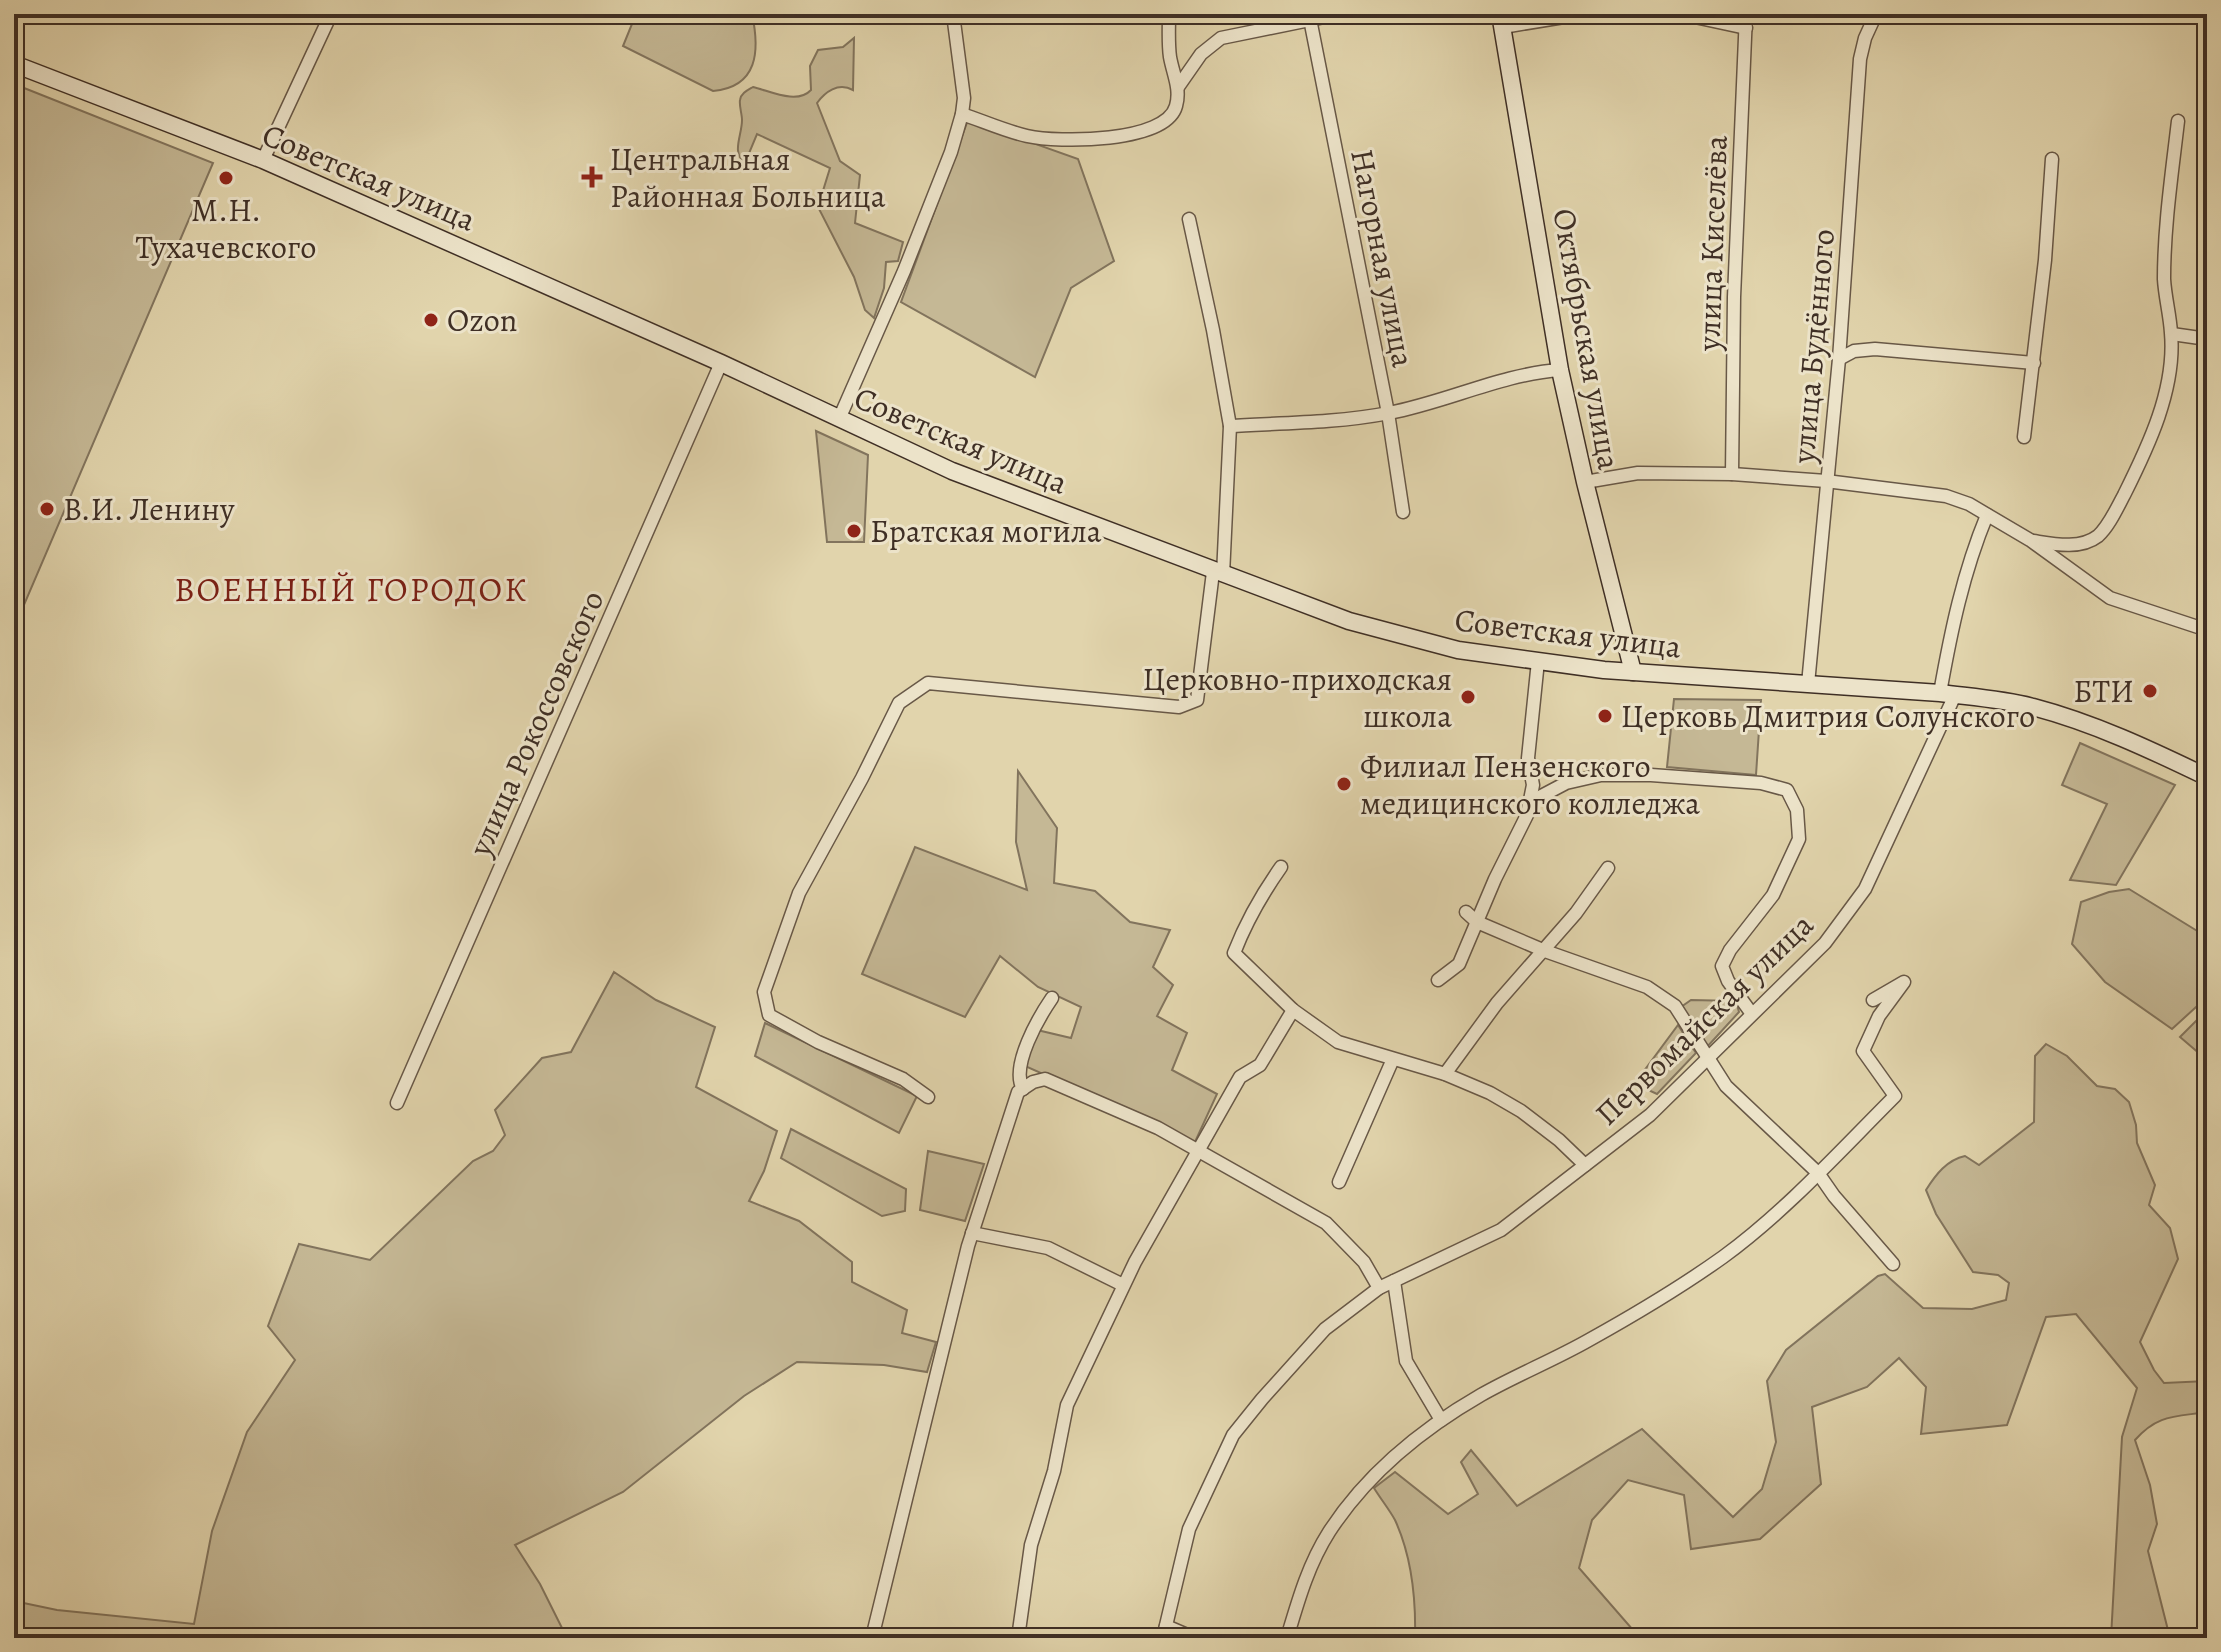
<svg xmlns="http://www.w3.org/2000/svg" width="2221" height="1652" font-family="Alegreya,serif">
  <rect width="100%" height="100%" fill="#e1d4ac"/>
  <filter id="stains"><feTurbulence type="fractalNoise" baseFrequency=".0025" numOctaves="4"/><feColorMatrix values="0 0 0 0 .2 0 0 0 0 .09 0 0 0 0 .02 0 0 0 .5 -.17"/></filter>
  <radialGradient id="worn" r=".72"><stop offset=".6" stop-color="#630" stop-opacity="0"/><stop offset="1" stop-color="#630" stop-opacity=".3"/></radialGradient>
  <g fill="#c5b895" stroke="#82745d" stroke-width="2">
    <path d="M636,14H752C760,51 758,87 713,91L623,46Z"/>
    <path d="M854,38L853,90C838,82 825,92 817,103L840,161L860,175L855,223L903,242L898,261L886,262L884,288L874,318L865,310L854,277L818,207L830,168L757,134L745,163C731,152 742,136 742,120C742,114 739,106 740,100C741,93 748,90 753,87C770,91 797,105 811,90L810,66L818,50L843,47Z"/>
    <polygon points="14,84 213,163 18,619 14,617"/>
    <polygon points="968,120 1078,159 1114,261 1071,288 1035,377 901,302"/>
    <polygon points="816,431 868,455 864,542 827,542"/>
    <polygon points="1674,699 1761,700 1756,775 1667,767"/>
    <polygon points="2080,743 2175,785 2116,885 2070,880 2107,804 2062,785"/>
    <polygon points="1018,771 1057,828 1054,883 1095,891 1130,922 1170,930 1153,967 1173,985 1157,1016 1187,1033 1172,1070 1217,1094 1195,1142 1025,1066 1037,1030 1071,1038 1081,1007 1038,987 1000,956 965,1017 862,974 915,847 1027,890 1016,842"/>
    <polygon points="2129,889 2207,937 2207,997 2172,1029 2105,982 2072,944 2081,902 2109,892"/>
    <polygon points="614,972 656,1000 715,1027 696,1087 777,1131 764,1171 749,1201 799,1221 852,1262 852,1282 907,1310 902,1333 936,1342 927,1372 884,1365 797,1362 744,1396 623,1492 515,1545 540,1584 567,1638 14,1638 14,1601 57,1610 194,1624 212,1531 247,1432 295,1360 268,1326 299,1244 370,1260 473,1161 493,1151 505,1135 495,1110 542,1058 571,1052"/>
    <polygon points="1691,1000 1736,1001 1739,1012 1706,1048 1681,1007"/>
    <polygon points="2207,1010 2207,1060 2180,1037"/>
    <polygon points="765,1023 917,1096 899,1133 755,1056"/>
    <polygon points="1678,1025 1696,1053 1657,1094 1644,1088 1641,1075"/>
    <path d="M2046,1044L2067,1056L2097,1086L2115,1089L2129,1102L2136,1125L2137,1143L2155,1185L2149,1205L2170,1228L2178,1259L2140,1342L2154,1370L2164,1383L2207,1381V1412C2175,1417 2158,1414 2135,1440L2150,1485L2157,1524L2148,1551L2170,1638H2111L2122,1437L2137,1388L2076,1314L2046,1317L2007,1425L1921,1434L1926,1387L1899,1358L1867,1387L1812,1407L1821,1484L1760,1539L1691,1549L1684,1495L1628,1480L1592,1520L1579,1568L1640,1638H1415C1416,1598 1412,1557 1395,1520C1389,1509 1380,1498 1374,1488L1395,1472L1448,1514L1478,1494L1461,1462L1471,1450L1517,1506L1642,1429L1733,1517L1762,1489L1776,1442L1767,1381L1786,1350L1878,1276L1885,1274L1923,1308L1972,1309L2006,1300L2009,1283L1998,1275L1973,1272L1936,1214L1926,1190C1936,1174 1947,1160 1965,1156L1979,1165L2034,1122L2035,1056Z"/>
    <polygon points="791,1129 906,1189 905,1211 882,1216 781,1158"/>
    <polygon points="928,1151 984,1164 965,1221 920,1210"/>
  </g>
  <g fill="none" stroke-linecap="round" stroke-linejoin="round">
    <defs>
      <g id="street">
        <polyline points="1309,14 1388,413 1403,512"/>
        <polyline points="1681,14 1746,28"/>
        <polyline points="1503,27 1582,14"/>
        <polyline points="1178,87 1201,54 1221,38 1339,14"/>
        <path d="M962,114C983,121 1005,131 1027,136C1058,143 1166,143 1176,106C1181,89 1173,74 1170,57C1168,43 1169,28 1169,14"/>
        <polyline points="263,160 331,14"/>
        <polyline points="1189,219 1213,330 1230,426 1223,575"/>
        <polyline points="2172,334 2207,339"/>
        <polyline points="1839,359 1854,351 1875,349 2034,363"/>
        <polyline points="839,419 904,271 951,152 962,114 964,98 953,14"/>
        <path d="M1230,426C1283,423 1337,423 1389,413C1447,402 1502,374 1560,370"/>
        <polyline points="2024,437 2045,260 2052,159"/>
        <polyline points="1732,474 1734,297 1746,14"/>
        <polyline points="1585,482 1638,473 1732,474 1826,481 1946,496 1969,504 2030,540 2110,598 2207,630"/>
        <path d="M2033,541C2053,544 2080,550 2098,536C2109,526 2117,508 2124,495C2148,447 2176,389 2171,333C2170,315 2165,297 2164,279C2164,226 2172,173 2178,121"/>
        <polyline points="1808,684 1839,359 1860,59 1865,38 1876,14"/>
        <path d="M1940,693C1951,631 1963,573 1987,515"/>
        <polyline points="1530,802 1566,783 1601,775 1651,775 1761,783 1787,790 1797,810 1799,839 1773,895 1730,950 1722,966 1728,981 1752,1014"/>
        <path d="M1281,867C1262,894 1246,922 1234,953L1293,1010L1338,1042L1445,1074L1490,1093L1521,1111L1559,1140L1585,1165"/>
        <polyline points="1466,912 1477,922 1545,951 1647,987 1675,1006 1726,1086 1818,1173 1834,1196 1893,1264"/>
        <polyline points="1438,980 1459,964 1495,879 1527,815 1533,785 1528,758 1538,661"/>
        <polyline points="1445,1074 1497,1003 1576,913 1608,868"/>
        <path d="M1023,1089C1010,1066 1039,1017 1052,998"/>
        <polyline points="928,1097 903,1079 818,1042 769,1015 764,992 799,893 862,778 899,703 928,683 1179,707 1197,700 1213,572"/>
        <polyline points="397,1103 721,363"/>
        <polyline points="1339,1182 1393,1059"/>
        <polyline points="972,1233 1048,1248 1123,1285"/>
        <polyline points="1394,1281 1406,1361 1441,1420"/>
        <polyline points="1166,1626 1194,1638"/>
        <polyline points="872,1638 968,1246 1018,1092 1033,1082 1045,1079 1158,1128 1326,1223 1364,1262 1379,1288"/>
        <polyline points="1018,1638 1031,1545 1054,1471 1067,1405 1135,1262 1240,1077 1260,1065 1293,1010"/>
        <polyline points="1163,1638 1189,1529 1233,1435 1262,1399 1325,1329 1379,1288 1501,1230 1650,1115 1825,943 1865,889 1955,695"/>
        <path d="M1287,1638C1298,1601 1308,1565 1329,1532C1366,1475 1422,1429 1481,1395C1516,1375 1554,1360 1589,1340C1634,1315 1681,1287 1723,1257C1787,1210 1839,1152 1895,1096L1863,1051L1879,1016L1904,982L1873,1000"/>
      </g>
      <g id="secondary">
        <polyline points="1500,14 1560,370 1585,482 1633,672"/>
        <path d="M14,64L263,160L721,363L952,471L1349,621L1458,650L1604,670L1940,693C1971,697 2003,699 2033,707C2094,723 2151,750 2207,777"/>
      </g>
    </defs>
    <use href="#street" stroke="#685847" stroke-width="15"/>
    <use href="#secondary" stroke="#3f2f25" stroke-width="19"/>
    <use href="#street" stroke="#ece3c9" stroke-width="12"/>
    <use href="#secondary" stroke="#ece3c9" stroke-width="16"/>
  </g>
  <g fill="#8f2418" stroke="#ece3c9" stroke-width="3">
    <path d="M588 165h8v8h8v8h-8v8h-8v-8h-8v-8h8z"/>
    <circle cx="226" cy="178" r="8"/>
    <circle cx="431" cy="320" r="8"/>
    <circle cx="47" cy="509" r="8"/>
    <circle cx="854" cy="531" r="8"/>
    <circle cx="2150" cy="691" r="8"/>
    <circle cx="1468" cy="697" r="8"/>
    <circle cx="1605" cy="716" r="8"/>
    <circle cx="1344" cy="784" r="8"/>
  </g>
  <g text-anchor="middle" stroke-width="6" stroke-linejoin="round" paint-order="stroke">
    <g font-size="32" fill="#3f2f25" stroke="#ece3c9" text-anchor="start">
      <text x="610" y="170">Центральная<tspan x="610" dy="37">Районная Больница</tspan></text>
      <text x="226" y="221" text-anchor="middle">М.Н.<tspan x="226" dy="37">Тухачевского</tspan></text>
      <text x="447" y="331">Ozon</text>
      <text x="63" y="520">В.И. Ленину</text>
      <text x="870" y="542">Братская могила</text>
      <text x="1452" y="690" text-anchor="end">Церковно-приходская<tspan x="1452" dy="37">школа</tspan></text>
      <text x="2134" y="702" text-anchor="end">БТИ</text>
      <text x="1621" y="727">Церковь Дмитрия Солунского</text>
      <text x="1360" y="777">Филиал Пензенского<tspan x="1360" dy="37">медицинского колледжа</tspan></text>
    </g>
    <g font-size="32" fill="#3f2f25" stroke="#ece3c9">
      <text transform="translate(369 177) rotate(23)" y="11">Советская улица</text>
      <text transform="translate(1712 243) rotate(-88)" y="11">улица Киселёва</text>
      <text transform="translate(1383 258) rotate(79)" y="11">Нагорная улица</text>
      <text transform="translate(1587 339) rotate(80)" y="11">Октябрьская улица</text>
      <text transform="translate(1813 346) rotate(-85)" y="11">улица Будённого</text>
      <text transform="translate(961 440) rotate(23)" y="11">Советская улица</text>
      <text transform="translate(1568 633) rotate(7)" y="11">Советская улица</text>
      <text transform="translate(536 723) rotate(-66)" y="11">улица Рокоссовского</text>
      <text transform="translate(1704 1019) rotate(-44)" y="11">Первомайская улица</text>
    </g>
    <g font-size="34" letter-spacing="2" fill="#7a1f14" stroke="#ece3c9">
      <text x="351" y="601">ВОЕННЫЙ ГОРОДОК</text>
    </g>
  </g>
  <rect width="2221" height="1652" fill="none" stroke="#e1d4ac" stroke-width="48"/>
  <rect x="16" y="16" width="2189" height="1620" fill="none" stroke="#3f2f25" stroke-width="4"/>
  <rect x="24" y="24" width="2173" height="1604" fill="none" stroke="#3f2f25" stroke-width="2"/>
  <rect width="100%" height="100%" filter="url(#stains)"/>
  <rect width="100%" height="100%" fill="url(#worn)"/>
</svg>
